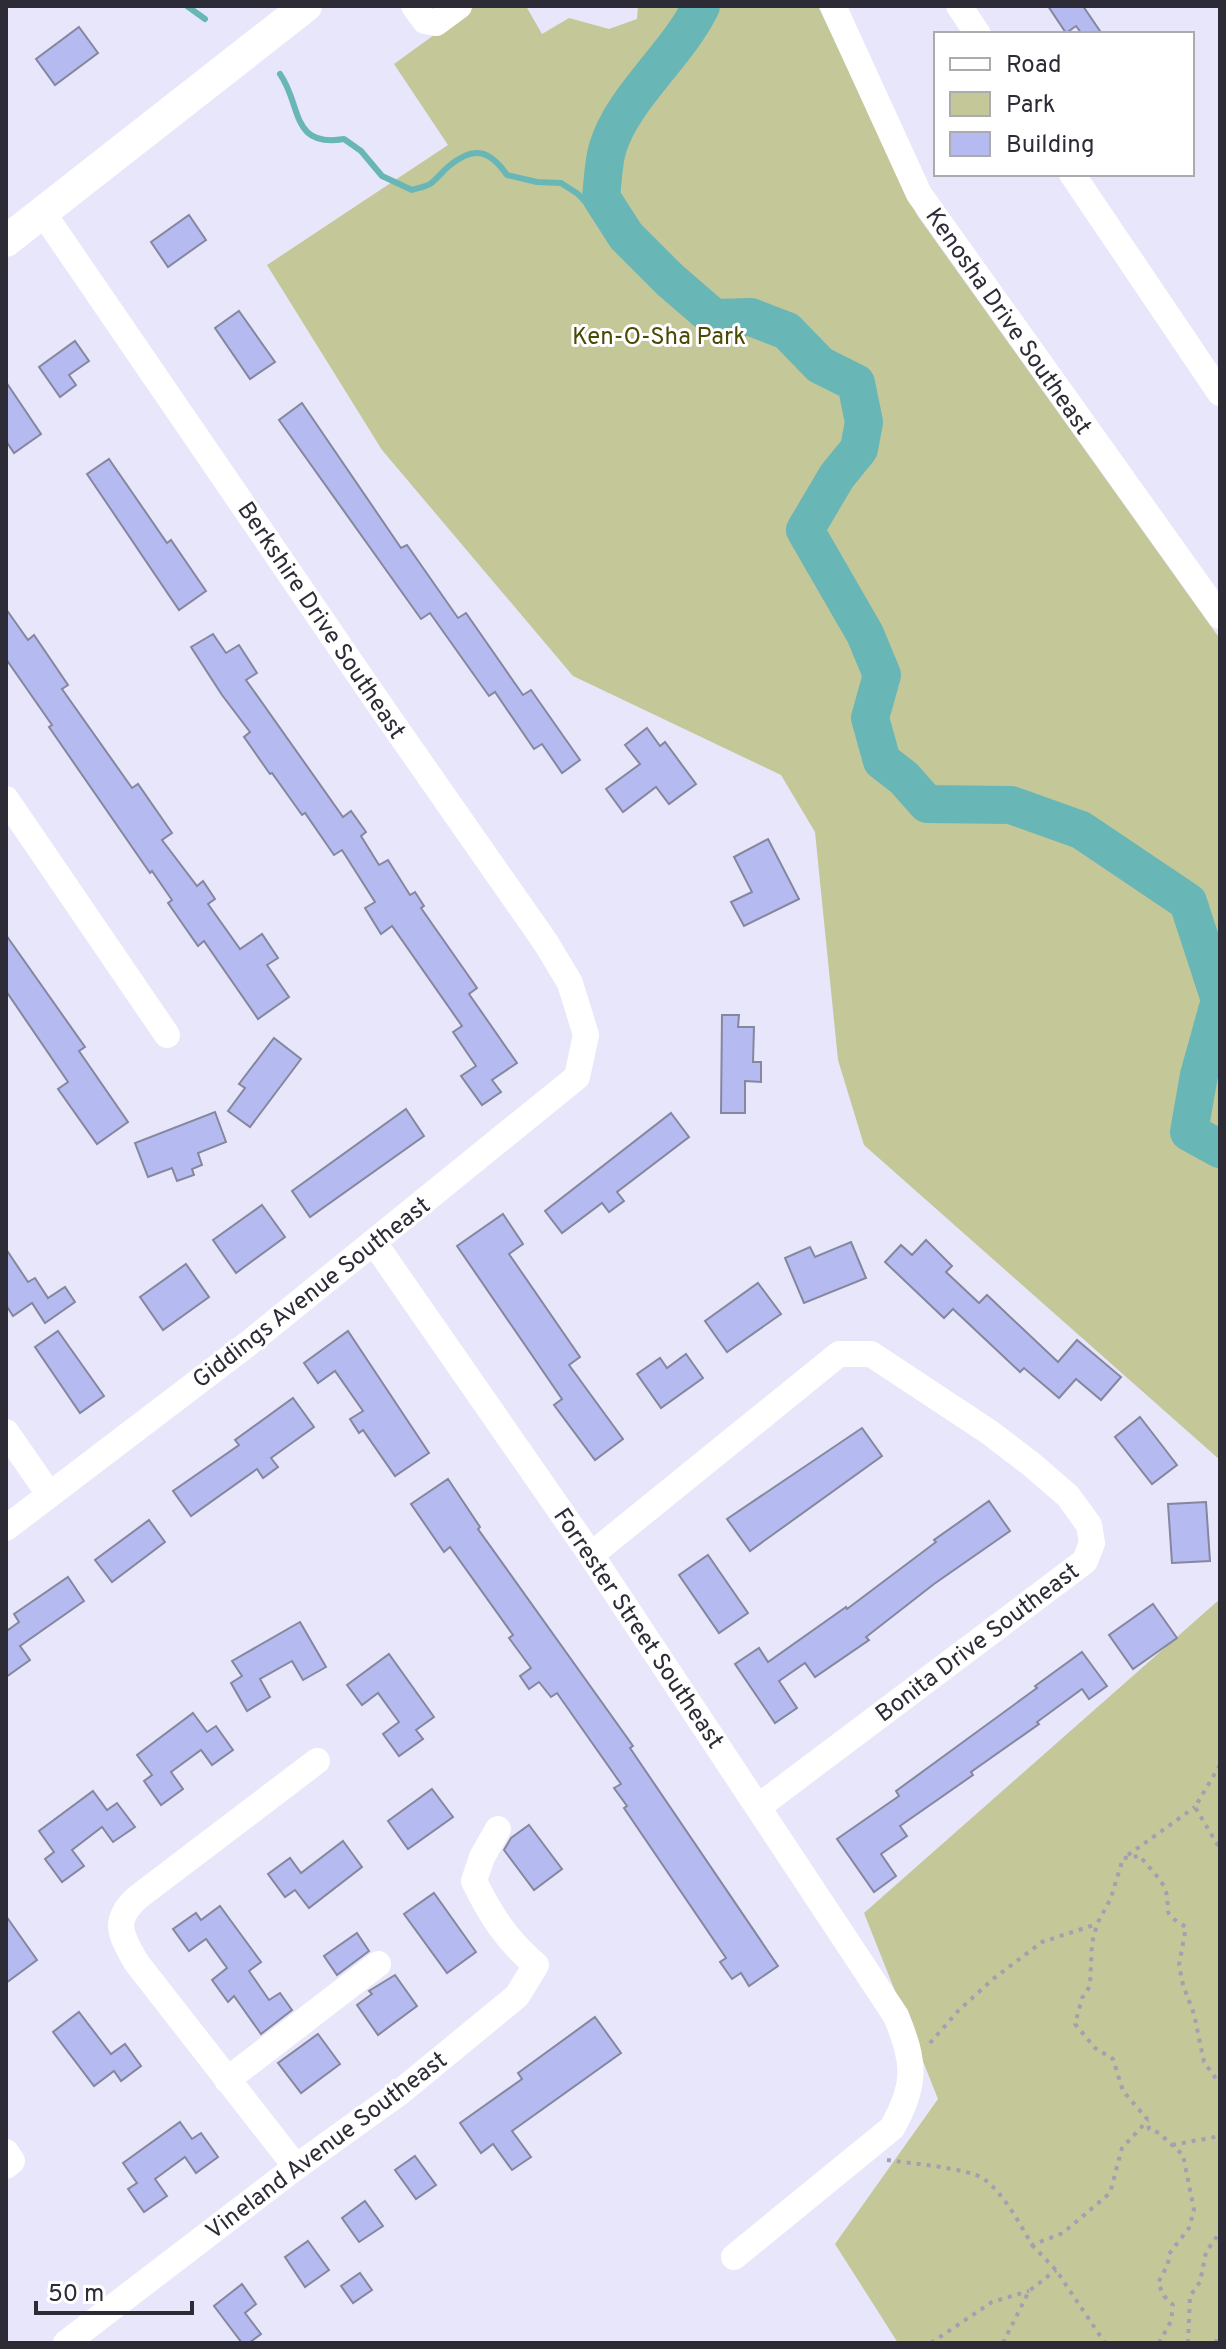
<svg xmlns="http://www.w3.org/2000/svg" width="1226" height="2349" font-family="Overpass,sans-serif">
  <rect width="100%" height="100%" fill="#e8e6fb"/>
  <g fill="#c4c798">
    <polygon points="474,6 526,6 542,34 569,18 609,29 637,19 638,6 818,6 917,215 1220,639 1220,1460 864,1145 838,1060 815,832 781,775 573,676 382,450 267,265 448,145 394,64"/>
    <polygon points="1220,1599 1220,2343 898,2343 835,2244 938,2099 864,1913"/>
  </g>
  <g fill="none" stroke-linecap="round" stroke-linejoin="round">
    <g stroke="#69b6b7" stroke-width="6">
      <polyline points="187,6 205,19"/>
      <path d="M280,74C302,105 290,148 344,139L361,151L382,176L412,190C418,188 425,187 430,184C437,179 443,171 449,166C473,146 489,149 507,175L537,182L561,183L578,194L591,208L626,236"/>
    </g>
    <path stroke="#69b6b7" stroke-width="38" d="M701,6C678,54 622,99 608,147C603,162 603,181 601,197L626,236L670,280L714,318L751,317L787,331L820,365L856,383L864,422L859,449L837,476L805,530L865,634L882,675L870,718L882,761L904,778L927,804L1011,805L1081,830L1188,902L1220,1000L1199,1075L1189,1132L1220,1149"/>
  </g>
  <g fill="#b5baf0" stroke="#85879f" stroke-width="2">
    <polygon points="1048,6 1083,6 1102,34 1082,34 1076,26 1066,33"/>
    <polygon points="79,27 98,53 55,85 36,59"/>
    <polygon points="189,215 206,240 168,267 151,242"/>
    <polygon points="239,311 275,362 250,379 215,328"/>
    <polygon points="75,341 89,361 69,375 76,385 60,397 39,367"/>
    <polygon points="6,382 41,434 14,453 6,441"/>
    <polygon points="302,403 401,548 407,545 458,618 466,613 523,695 531,690 580,760 562,773 542,744 534,749 495,692 489,696 430,613 421,619 279,420"/>
    <polygon points="109,459 167,543 171,540 206,591 179,610 87,474"/>
    <polygon points="6,609 28,640 34,635 68,685 62,689 132,788 138,784 172,833 162,840 197,886 203,881 215,899 208,904 240,949 262,934 278,958 267,965 289,997 258,1019 204,941 198,946 168,903 172,900 152,871 150,873 49,727 52,725 6,659"/>
    <polygon points="213,634 226,653 239,645 257,673 246,680 343,817 351,811 366,832 361,836 379,865 388,860 410,895 415,892 424,906 421,908 477,988 469,994 517,1063 492,1080 501,1092 482,1105 461,1076 476,1066 453,1032 462,1026 392,926 381,934 365,908 375,902 342,850 334,855 305,813 302,815 272,773 270,774 244,737 250,732 222,695 191,647"/>
    <polygon points="647,728 660,746 665,742 696,784 669,804 656,787 623,812 606,789 640,764 625,745"/>
    <polygon points="768,839 799,899 744,926 731,902 752,892 734,857"/>
    <polygon points="6,935 85,1047 79,1051 128,1122 97,1144 58,1089 68,1082 6,991"/>
    <polygon points="722,1015 739,1015 738,1027 754,1027 753,1062 761,1062 761,1082 745,1081 745,1113 721,1113"/>
    <polygon points="274,1038 301,1059 250,1127 228,1111 245,1088 239,1084"/>
    <polygon points="406,1109 424,1136 310,1217 292,1191"/>
    <polygon points="215,1112 226,1142 198,1153 202,1165 192,1169 194,1175 177,1181 172,1168 148,1177 135,1143"/>
    <polygon points="671,1113 689,1137 617,1192 624,1201 609,1212 602,1203 562,1233 545,1211"/>
    <polygon points="262,1205 285,1237 236,1273 213,1240"/>
    <polygon points="503,1214 523,1244 509,1254 580,1357 569,1365 623,1439 595,1460 554,1405 562,1399 457,1246"/>
    <polygon points="926,1240 952,1266 946,1272 979,1303 987,1295 1058,1362 1077,1340 1121,1377 1101,1400 1076,1379 1059,1398 1024,1368 1020,1372 953,1309 944,1318 885,1262 901,1245 912,1255"/>
    <polygon points="851,1242 866,1278 804,1303 785,1258 810,1247 815,1257"/>
    <polygon points="6,1249 28,1282 35,1278 48,1298 65,1287 75,1302 45,1323 32,1303 13,1316 6,1305"/>
    <polygon points="186,1264 209,1297 163,1330 140,1297"/>
    <polygon points="758,1283 781,1314 727,1352 705,1321"/>
    <polygon points="58,1331 104,1396 80,1413 35,1347"/>
    <polygon points="348,1331 429,1453 395,1476 363,1430 359,1433 350,1419 363,1411 335,1371 318,1383 304,1363"/>
    <polygon points="686,1354 703,1378 661,1408 637,1374 660,1358 667,1368"/>
    <polygon points="293,1398 314,1427 271,1458 278,1467 263,1478 257,1469 191,1516 173,1491 239,1445 235,1440"/>
    <polygon points="1140,1417 1177,1465 1152,1484 1115,1437"/>
    <polygon points="862,1428 882,1456 750,1551 727,1519"/>
    <polygon points="448,1479 480,1527 478,1529 633,1746 630,1748 778,1966 749,1986 741,1973 732,1979 720,1962 726,1958 624,1808 627,1806 614,1788 621,1784 557,1693 551,1697 539,1682 529,1689 520,1676 531,1668 509,1638 513,1635 450,1547 444,1552 411,1504"/>
    <polygon points="989,1501 1010,1531 934,1584 866,1637 869,1640 815,1677 805,1663 779,1681 797,1708 775,1723 735,1664 759,1648 768,1662 846,1607 847,1609 936,1542 934,1540"/>
    <polygon points="1206,1502 1210,1561 1172,1563 1168,1504"/>
    <polygon points="149,1520 165,1542 112,1582 95,1560"/>
    <polygon points="708,1555 748,1613 719,1633 679,1575"/>
    <polygon points="68,1577 84,1601 20,1646 30,1660 6,1677 6,1627 8,1630 19,1622 14,1614"/>
    <polygon points="1153,1604 1177,1638 1133,1669 1109,1635"/>
    <polygon points="300,1622 326,1667 303,1680 292,1661 260,1679 270,1697 247,1711 231,1683 242,1676 232,1661"/>
    <polygon points="1082,1652 1107,1686 1089,1699 1082,1689 1037,1722 1039,1724 971,1772 973,1775 900,1826 907,1836 881,1854 896,1876 874,1892 837,1839 899,1796 896,1791 1037,1688 1035,1686"/>
    <polygon points="389,1654 434,1717 416,1730 423,1739 399,1756 383,1734 399,1722 378,1693 362,1705 347,1685"/>
    <polygon points="193,1713 207,1732 216,1726 233,1750 212,1765 201,1750 171,1772 183,1789 161,1805 144,1781 152,1775 137,1755"/>
    <polygon points="432,1789 453,1817 408,1849 388,1821"/>
    <polygon points="93,1791 107,1810 117,1803 135,1827 113,1842 102,1827 72,1850 84,1866 62,1882 45,1859 54,1852 39,1831"/>
    <polygon points="529,1825 562,1869 534,1890 504,1850 511,1838"/>
    <polygon points="343,1841 362,1867 309,1908 295,1890 285,1897 268,1874 290,1858 301,1873"/>
    <polygon points="434,1893 476,1952 447,1973 404,1914"/>
    <polygon points="220,1906 261,1962 249,1971 269,2000 280,1993 292,2010 261,2034 234,1996 228,2002 212,1980 227,1968 206,1939 189,1951 173,1929 196,1913 201,1920"/>
    <polygon points="6,1916 37,1960 6,1983"/>
    <polygon points="357,1933 369,1951 337,1975 324,1956"/>
    <polygon points="395,1975 417,2006 378,2035 357,2005 372,1994 369,1991"/>
    <polygon points="79,2012 111,2054 125,2044 141,2066 121,2081 114,2071 94,2086 53,2032"/>
    <polygon points="595,2017 621,2053 512,2131 531,2157 512,2170 493,2144 481,2153 460,2123 522,2079 518,2073"/>
    <polygon points="318,2034 340,2064 301,2093 278,2063"/>
    <polygon points="180,2122 192,2139 201,2133 218,2157 196,2173 185,2157 155,2179 167,2196 144,2212 128,2189 137,2183 123,2163"/>
    <polygon points="415,2156 436,2185 416,2199 395,2170"/>
    <polygon points="365,2201 383,2226 359,2242 342,2218"/>
    <polygon points="308,2241 329,2270 305,2287 285,2257"/>
    <polygon points="360,2273 372,2290 353,2303 341,2286"/>
    <polygon points="242,2284 256,2304 245,2313 261,2334 249,2343 242,2343 214,2306"/>
  </g>
  <g fill="none" stroke-linecap="round" stroke-linejoin="round">
    <g stroke="#a2a0b1" stroke-width="4" stroke-dasharray="4 6" stroke-linecap="butt">
      <polyline points="1220,1765 1195,1807 1220,1849"/>
      <polyline points="1128,1855 1195,1807"/>
      <polyline points="930,2043 959,2010 993,1979 1042,1942 1097,1924"/>
      <polyline points="1172,2145 1220,2136"/>
      <path d="M887,2160C908,2163 968,2168 984,2179C1004,2194 1020,2224 1032,2245L1063,2233L1110,2193L1122,2148L1148,2120"/>
      <polyline points="1032,2245 1056,2270 1105,2343"/>
      <polyline points="1220,2311 1220,2319"/>
      <polyline points="931,2343 992,2302 1029,2291"/>
      <polyline points="1003,2343 1029,2291 1056,2270"/>
      <path d="M1159,2343L1171,2321L1173,2305L1164,2296L1158,2283L1168,2264L1169,2254L1189,2228L1194,2210L1183,2155L1159,2133L1149,2129L1148,2120L1123,2091L1113,2059L1095,2048L1075,2024L1082,1998L1090,1986L1092,1943L1097,1924L1111,1898L1123,1858L1140,1856C1147,1866 1160,1877 1165,1889C1173,1911 1157,1910 1186,1927L1179,1965L1183,1985L1194,2014L1204,2062L1220,2084"/>
      <polyline points="1188,2343 1190,2296 1200,2282 1206,2252 1220,2232"/>
      <polyline points="1215,2343 1220,2335"/>
    </g>
    <g stroke="#fff" stroke-width="26">
      <polyline points="414,6 425,21 436,23 459,6"/>
      <polyline points="833,6 919,194 1220,616"/>
      <polyline points="959,6 978,34"/>
      <polyline points="1072,174 1220,393"/>
      <polyline points="6,799 167,1035"/>
      <path d="M375,1244L591,1555L896,2016C915,2062 917,2084 892,2128L734,2257"/>
      <polyline points="6,1432 49,1494"/>
      <polyline points="6,1528 249,1343 577,1077 586,1035 570,983 546,943 384,711 43,213"/>
      <polyline points="591,1555 839,1354 871,1354 989,1432 1031,1464 1068,1496 1089,1525 1092,1543 1085,1561 758,1807"/>
      <polyline points="227,2080 378,1964"/>
      <polyline points="6,2152 12,2161 6,2166"/>
      <path d="M296,2167L136,1962C121,1935 111,1921 138,1897L317,1761"/>
      <path d="M66,2343L296,2167L399,2093L517,1996L536,1965C507,1941 490,1914 474,1881L482,1857L498,1829"/>
    </g>
    <polyline stroke="#fff" stroke-width="32" points="6,241 306,6"/>
  </g>
  <g text-anchor="middle" stroke-width="6" stroke-linejoin="round" paint-order="stroke">
    <g font-size="24" fill="#2d2b35" stroke="#fff">
      <text transform="translate(1009 321) rotate(55)" y="8">Kenosha Drive Southeast</text>
      <text transform="translate(322 620) rotate(56)" y="8">Berkshire Drive Southeast</text>
      <text transform="translate(311 1292) rotate(-38)" y="8">Giddings Avenue Southeast</text>
      <text transform="translate(639 1628) rotate(56)" y="8">Forrester Street Southeast</text>
      <text transform="translate(977 1642) rotate(-37)" y="8">Bonita Drive Southeast</text>
      <text transform="translate(326 2145) rotate(-37)" y="8">Vineland Avenue Southeast</text>
    </g>
    <g font-size="24" fill="#494a03" stroke="#fff">
      <text x="659" y="344">Ken-O-Sha Park</text>
    </g>
  </g>
  <rect width="1226" height="2349" fill="none" stroke="#2d2b35" stroke-width="16"/>
  <rect x="934" y="32" width="260" height="144" fill="#ffffff" stroke="#abaaae" stroke-width="2"/>
  <rect x="950" y="58" width="40" height="12" fill="#ffffff" stroke="#abaaae" stroke-width="2"/>
  <text x="1006" y="72" font-size="24" fill="#2d2b35">Road</text>
  <rect x="950" y="92" width="40" height="24" fill="#c4c798" stroke="#abaaae" stroke-width="2"/>
  <text x="1006" y="112" font-size="24" fill="#2d2b35">Park</text>
  <rect x="950" y="132" width="40" height="24" fill="#b5baf0" stroke="#abaaae" stroke-width="2"/>
  <text x="1006" y="152" font-size="24" fill="#2d2b35">Building</text>
  <path d="M36 2301v12h156v-12" fill="none" stroke="#2d2b35" stroke-width="4"/>
  <text x="48" y="2301" font-size="24" fill="#2d2b35" stroke="#ffffff" stroke-width="6" paint-order="stroke">50 m</text>
</svg>
